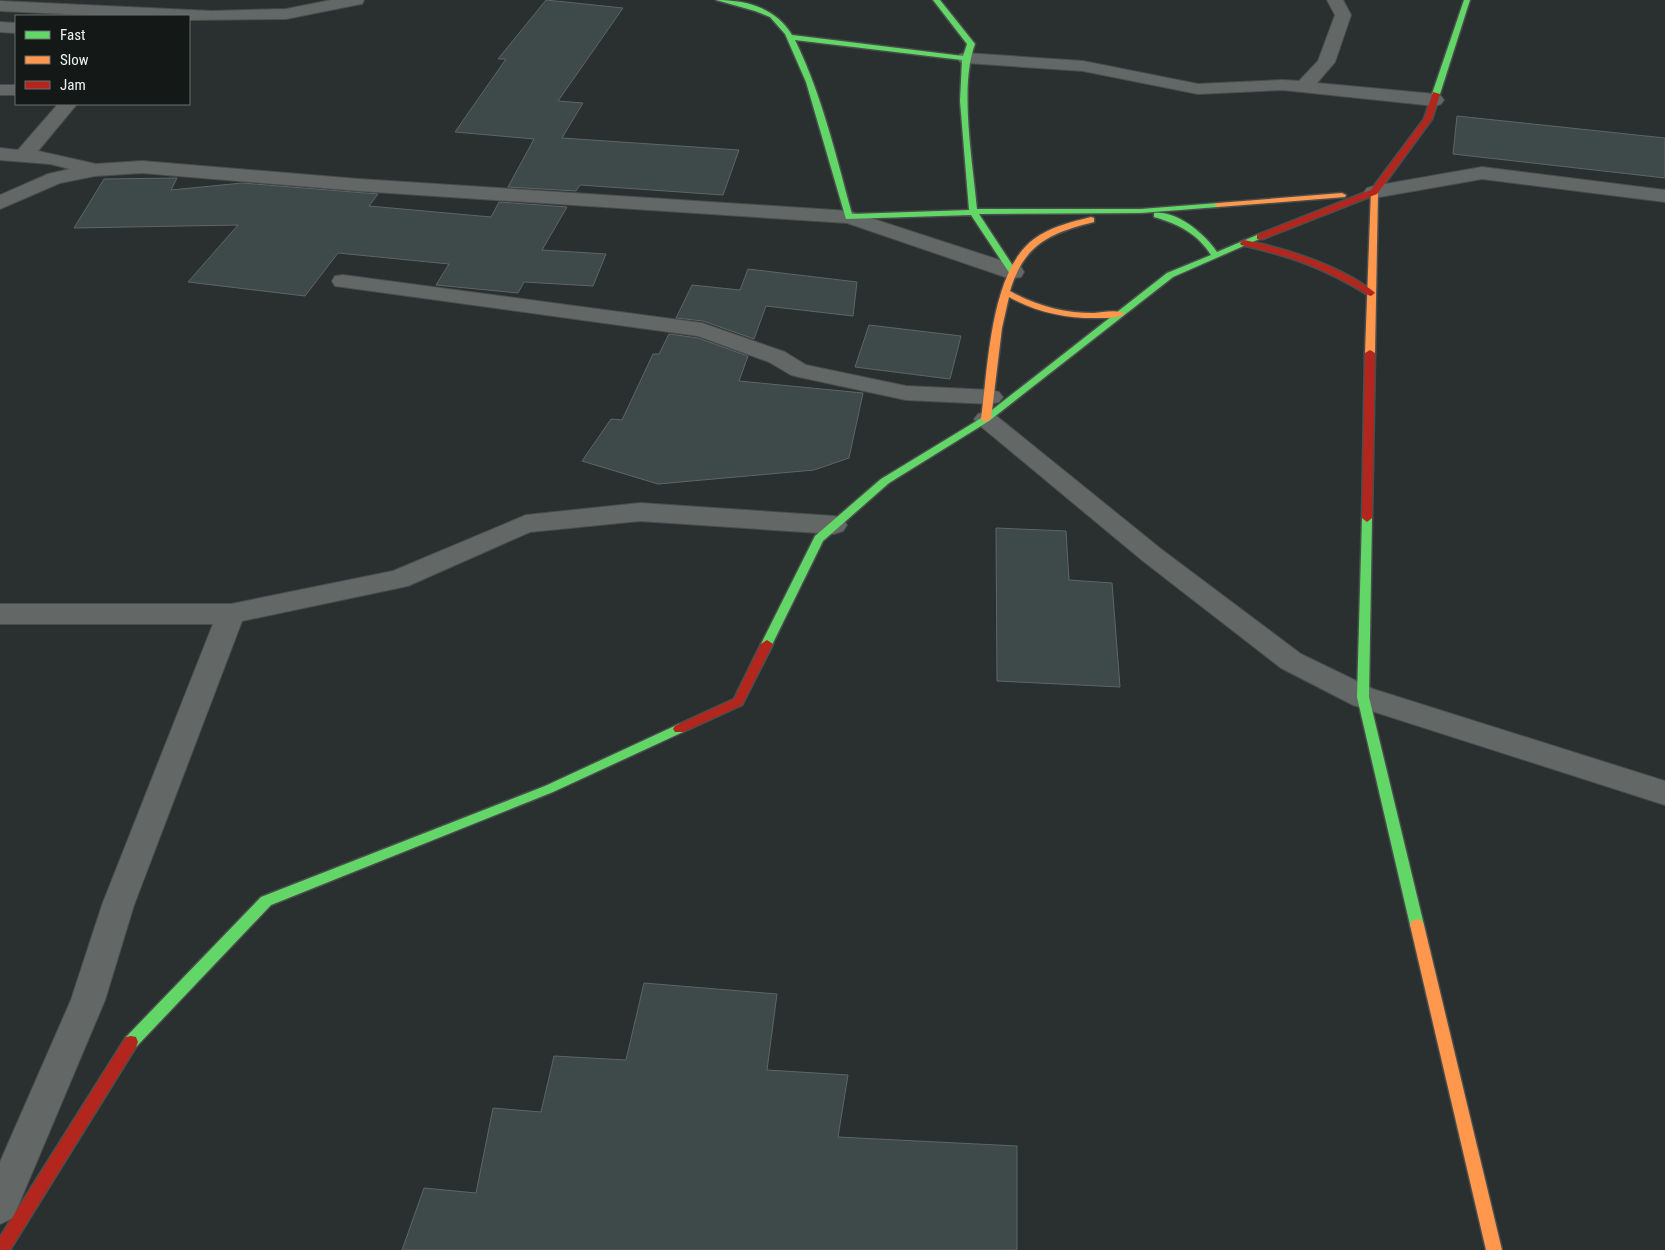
<svg xmlns="http://www.w3.org/2000/svg" width="1665" height="1250" font-family="'Roboto Condensed',sans-serif">
  <rect width="100%" height="100%" fill="#29302f"/>
  <g fill="#3e4949" stroke="#5f6565">
    <polygon points="546,0 623,8 558,101 583,103 562,138 739,150 723,195 580,185 576,191 508,187 534,139 455,132 506,59 498,59"/>
    <polygon points="1457,116 1665,138 1665,178 1453,154"/>
    <polygon points="177,178 171,190 242,183 378,194 369,206 491,217 499,202 567,207 542,250 606,254 593,286 524,282 518,293 436,285 449,264 338,253 305,296 188,282 238,225 74,228 104,179"/>
    <polygon points="748,269 857,282 853,316 766,306 754,339 703,321 676,318 692,285 740,290"/>
    <polygon points="869,325 961,336 950,379 855,367"/>
    <polygon points="669,334 698,338 748,356 739,381 863,393 849,458 814,470 658,484 582,461 611,419 622,420 653,354 659,354"/>
    <polygon points="996,528 1066,531 1069,580 1112,583 1120,687 997,681"/>
    <polygon points="644,983 777,994 767,1070 848,1075 838,1137 1017,1146 1017,1250 402,1250 424,1188 476,1193 493,1108 541,1112 554,1056 626,1060"/>
  </g>
  <g fill="none" stroke-linecap="round" stroke-linejoin="round">
    <defs>
      <g id="street">
        <polygon points="331,0 364,0 362,4 356,5 286,19 189,20 189,16 110,16 0,11 0,1 212,11 286,9"/>
        <polygon points="1327,0 1343,0 1351,15 1335,62 1317,83 1435,94 1441,96 1444,100 1441,104 1435,106 1283,90 1198,94 1083,71 966,63 960,62 957,58 960,54 966,53 1083,61 1198,84 1283,80 1299,81 1318,61 1335,15"/>
        <polygon points="0,22 16,23 16,33 0,32"/>
        <rect x="0" y="85" width="16" height="10"/>
        <polygon points="58,104 77,104 38,151 96,164 142,161 359,179 849,211 1021,267 1024,272 1021,277 1013,278 1005,277 847,223 359,191 142,173 95,176 60,183 0,209 0,195 48,174 70,169 50,164 0,160 0,148 18,150"/>
        <polygon points="1482,167 1665,190 1665,202 1482,179 1374,198 1367,196 1364,192 1367,188 1374,186"/>
        <polygon points="343,275 702,323 785,352 806,365 906,386 991,390 999,392 1003,397 999,402 991,404 906,400 799,377 791,375 769,362 698,336 335,286 332,281 335,276"/>
        <polygon points="986,412 994,414 1161,549 1301,654 1373,689 1665,781 1665,805 1353,705 1281,668 1143,561 978,424 974,419 978,414"/>
        <polygon points="640,503 834,516 843,519 847,525 843,531 834,534 640,521 530,532 408,586 242,621 134,905 105,1000 13,1218 0,1224 0,1162 71,1000 102,905 213,624 0,624 0,604 231,604 393,571 526,515"/>
      </g>
      <g id="fast">
        <path d="M716,0C747,0 776,8 792,35L963,56L967,44L933,0H940L975,44C959,87 973,163 977,209H1141L1218,203L1222,205L1218,207L1141,213L979,214L1017,272L1013,275L1010,274L971,215L846,219L806,82L785,34L770,17L755,11ZM795,40L962,60L960,101L969,210L852,214C836,156 822,95 795,40Z"/>
        <polygon points="1464,0 1470,0 1440,94 1433,96 1432,94"/>
        <path d="M1154,213C1177,210 1205,234 1217,252L1257,235L1260,234L1264,237L1173,277L989,421L889,483L823,541L771,647H763L761,644L815,536L881,479L983,417L1167,273L1211,255C1197,233 1178,224 1154,217Z"/>
        <polygon points="1367,514 1372,518 1369,697 1424,925 1422,929 1417,931 1412,929 1410,925 1357,697 1362,518"/>
        <polygon points="679,724 683,726 685,729 683,732 553,792 271,905 136,1047 131,1048 126,1047 124,1042 126,1037 261,897 545,786"/>
      </g>
      <g id="slow">
        <polygon points="1371,190 1378,192 1375,353 1370,356 1365,353"/>
        <polygon points="1342,193 1346,195 1345,197 1218,207 1214,205 1218,203"/>
        <path d="M1091,217L1094,218V222C1050,233 1024,244 1010,291C1037,306 1064,313 1094,313C1103,312 1118,309 1125,314C1119,318 1109,318 1102,318C1069,319 1038,313 1009,297L1002,328L991,419L986,422L983,421L981,419C988,369 990,271 1034,239C1050,227 1071,222 1091,217Z"/>
        <polygon points="1417,919 1422,921 1424,925 1502,1250 1486,1250 1410,925 1412,921"/>
      </g>
      <g id="jam">
        <polygon points="1433,92 1440,94 1432,119 1377,194 1263,239 1257,239 1257,235 1371,190 1424,119"/>
        <path d="M1244,240C1282,248 1319,259 1353,278C1360,283 1369,287 1375,293L1371,296L1368,295C1325,268 1290,256 1241,245L1240,243Z"/>
        <polygon points="1370,350 1375,353 1372,518 1367,522 1362,518 1365,353"/>
        <polygon points="767,640 773,644 742,705 683,732 675,732 673,729 675,726 734,699 761,644"/>
        <polygon points="131,1036 136,1037 138,1042 136,1047 10,1250 0,1250 0,1237 126,1037"/>
      </g>
    </defs>
    <use href="#street" stroke="#494e4d" stroke-width="2"/>
    <use href="#fast" stroke="#494e4d" stroke-width="3"/>
    <use href="#slow" stroke="#494e4d" stroke-width="3"/>
    <use href="#jam" stroke="#494e4d" stroke-width="3"/>
    <use href="#street" fill="#636866" fill-rule="evenodd"/>
    <use href="#fast" fill="#63d668" fill-rule="evenodd"/>
    <use href="#slow" fill="#ff974d" fill-rule="evenodd"/>
    <use href="#jam" fill="#b3261e" fill-rule="evenodd"/>
  </g>
  <rect x="15" y="15" width="175" height="90" fill="#141918" stroke="#6a6f6e"/>
  <rect x="25" y="31" width="25" height="8" fill="#63d668" stroke="#6a6f6e"/>
  <text x="60" y="40" font-size="15" fill="#eaf1f0">Fast</text>
  <rect x="25" y="56" width="25" height="8" fill="#ff974d" stroke="#6a6f6e"/>
  <text x="60" y="65" font-size="15" fill="#eaf1f0">Slow</text>
  <rect x="25" y="81" width="25" height="8" fill="#b3261e" stroke="#6a6f6e"/>
  <text x="60" y="90" font-size="15" fill="#eaf1f0">Jam</text>
</svg>
